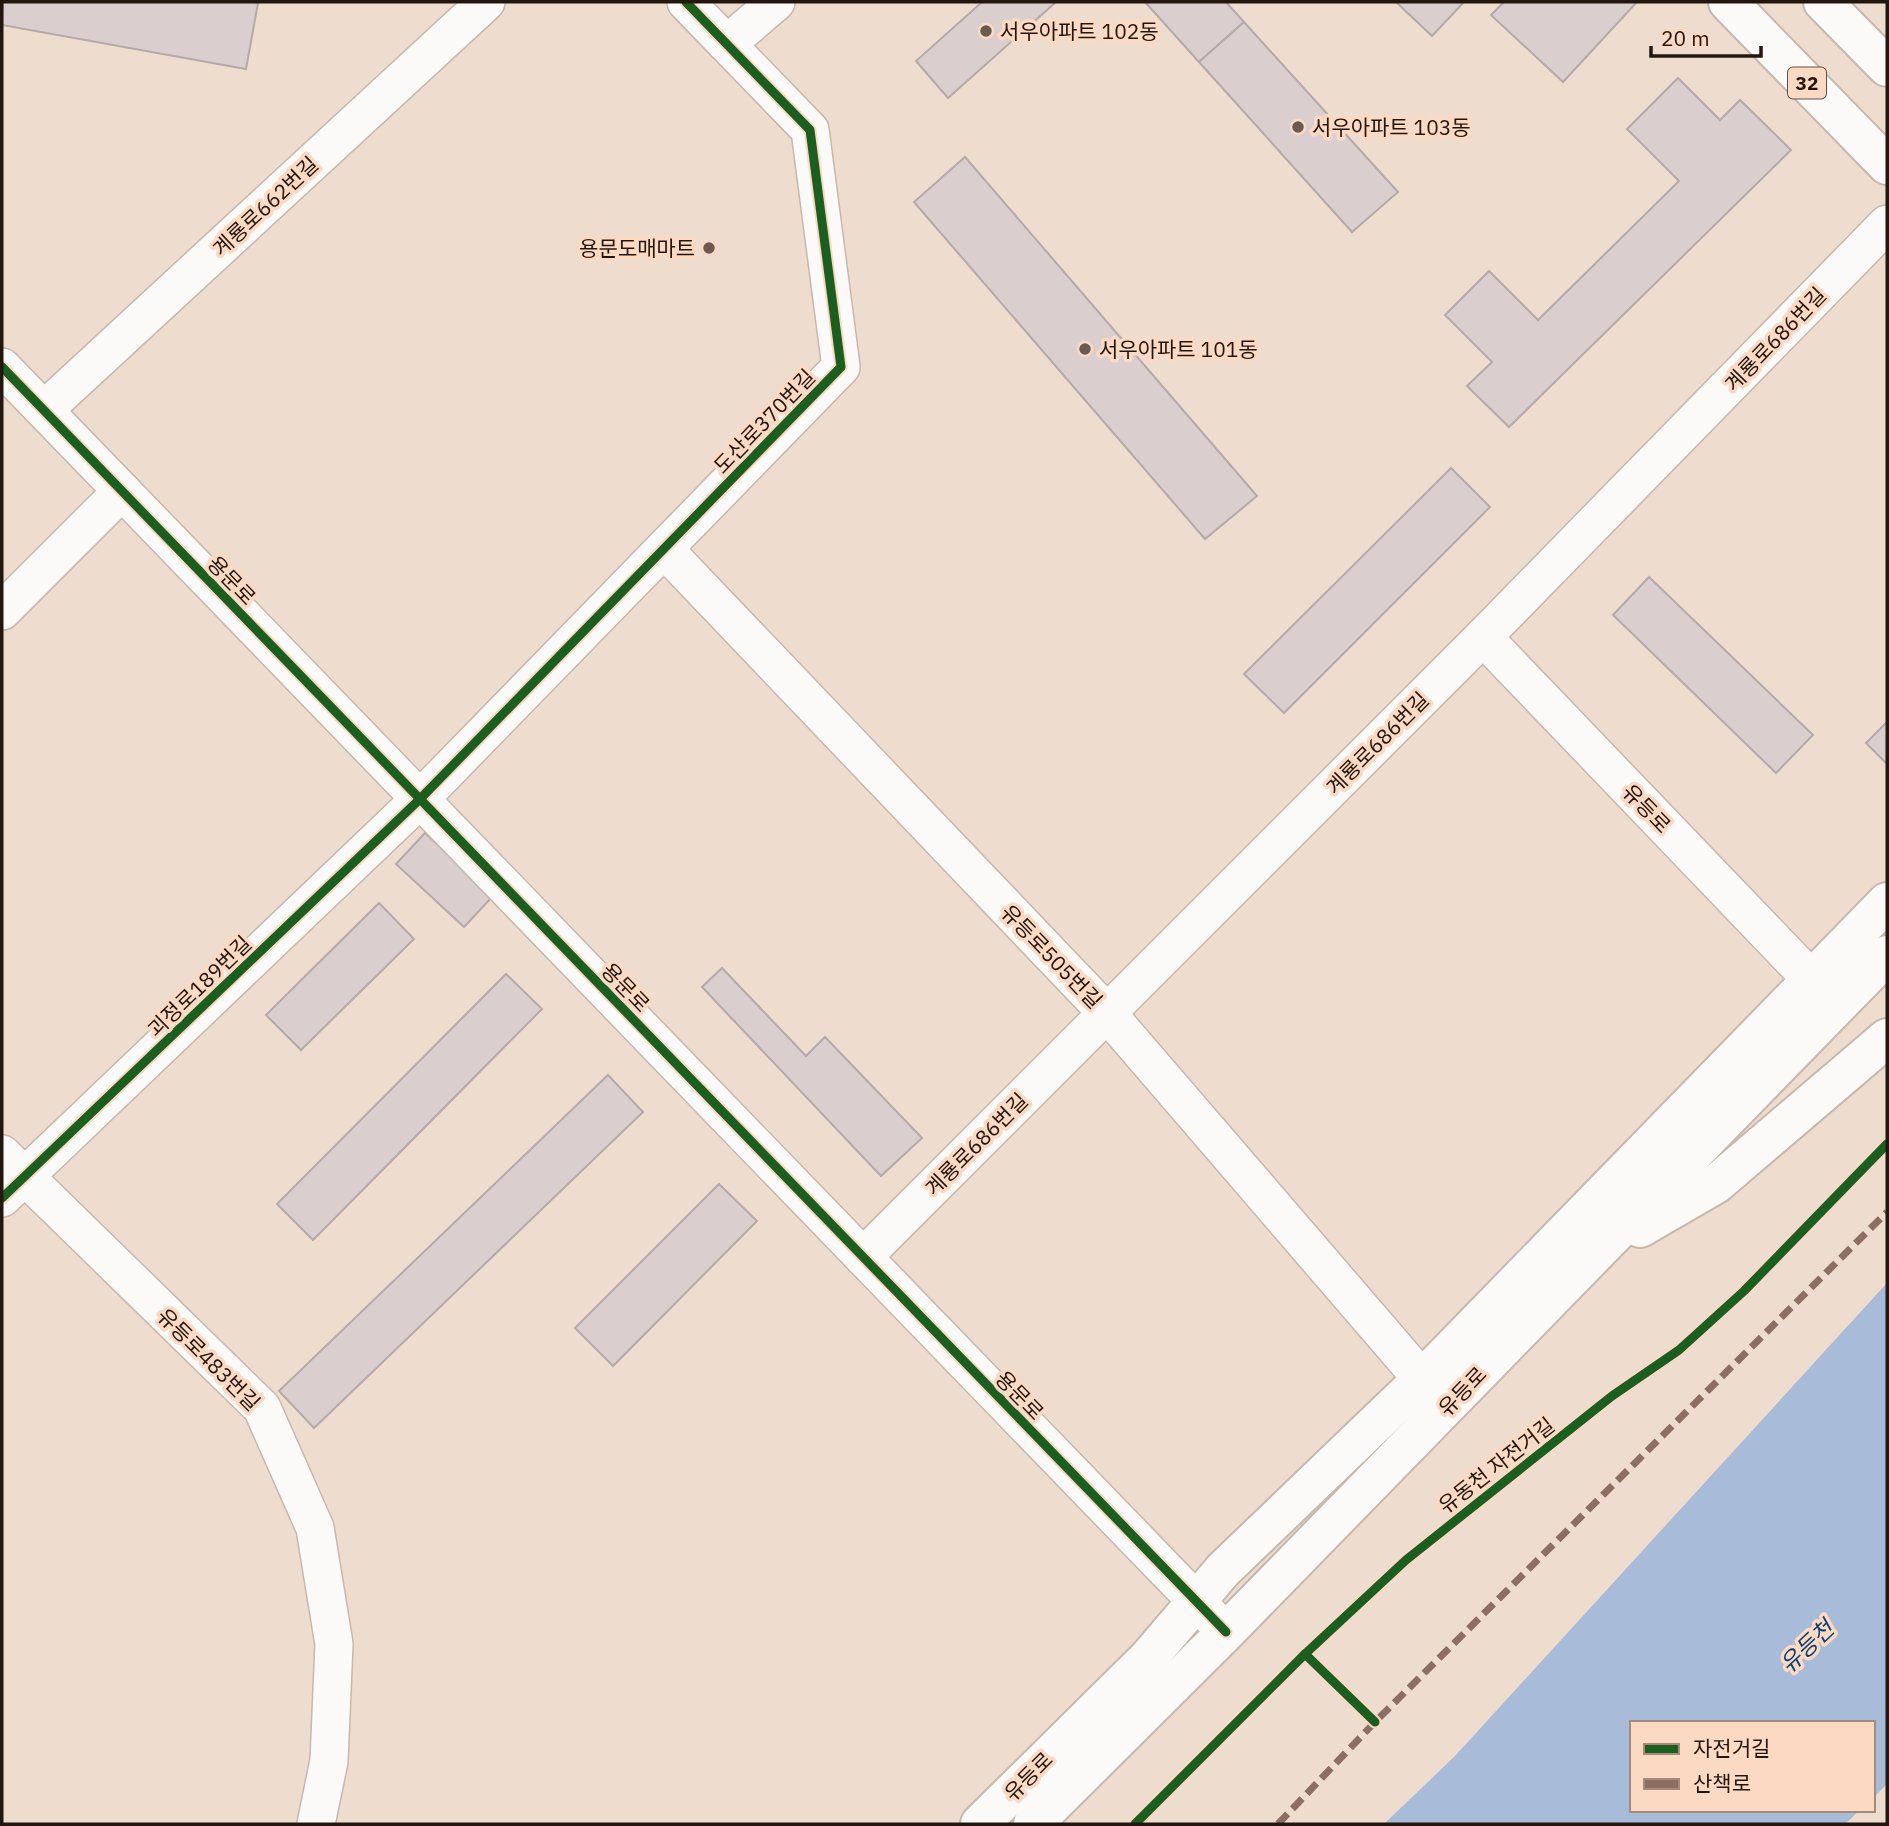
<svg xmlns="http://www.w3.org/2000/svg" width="1889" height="1826" font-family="'IBM Plex Sans','Noto Sans KR',sans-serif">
<rect width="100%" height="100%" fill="#eedccf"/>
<!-- water -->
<path fill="#a8bbd8" d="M1887,1283V1784L1873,1798V1723H1632V1810H1860L1845,1824H1384L1455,1756Z"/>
<!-- building -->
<g fill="#dacece" stroke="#b5a9aa" stroke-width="2">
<path d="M3,2H253L258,3L246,69L2,25Z"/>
<path d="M982,2H1056L948,98L916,61Z"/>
<path d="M1145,2H1226L1244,22L1199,62Z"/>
<path d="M1396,2H1464L1432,36Z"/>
<path d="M1504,2H1637L1563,82L1491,15Z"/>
<path d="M1244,22L1398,192L1352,232L1199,62Z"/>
<path d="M1678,78L1720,120L1740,100L1791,150L1509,427L1467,386L1492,362L1445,315L1489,271L1538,320L1679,181L1627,129Z"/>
<path d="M965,157L1257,496L1205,539L914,202Z"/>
<path d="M1451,468L1490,507L1284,713L1244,674Z"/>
<path d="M1649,577L1813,735L1776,773L1613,615Z"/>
<path d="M1887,722V764L1866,743Z"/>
<path d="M425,833L493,896L464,927L396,864Z"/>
<path d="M379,903L414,939L301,1050L266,1015Z"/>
<path d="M722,968L806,1056L825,1037L922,1138L881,1176L702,987Z"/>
<path d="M506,974L542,1009L313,1240L277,1204Z"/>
<path d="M608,1075L643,1112L314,1428L279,1391Z"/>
<path d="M719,1184L757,1221L613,1366L575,1328Z"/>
</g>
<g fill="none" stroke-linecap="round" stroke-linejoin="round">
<!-- minor casing -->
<g stroke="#c6b8ad" stroke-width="40">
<g id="minor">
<path d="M727,44L776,2"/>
<path d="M2,367L1226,1632"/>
<path d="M44,410L486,2"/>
<path d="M664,549L1107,1013L1422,1379"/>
<path d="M2,611L122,491"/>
<path d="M1483,637L1811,979"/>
<path d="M2,1154L262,1408L315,1528L334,1644L329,1761L316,1824"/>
<path d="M2,1198L420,799L841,367L810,130L686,2"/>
<path d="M863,1257L1483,637L1887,224"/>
</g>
</g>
<!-- major casing -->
<g stroke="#c6b8ad" stroke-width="42">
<g id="major">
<path d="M1728,2L1887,165"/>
<path d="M1823,2L1887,67"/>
<path d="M1640,1228L1716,1184L1887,1038"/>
<path d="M980,1824L1148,1658L1223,1570L1422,1379L1887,902"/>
<path d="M1033,1824L1226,1632L1887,955"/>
</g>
</g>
<!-- minor -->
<use href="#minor" stroke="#fcfaf8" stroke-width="37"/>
<!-- major -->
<use href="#major" stroke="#fcfaf8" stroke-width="38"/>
<!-- quiet -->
<path stroke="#8d6e63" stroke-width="7" stroke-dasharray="14 7" stroke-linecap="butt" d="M1278,1824L1375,1722L1887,1212"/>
<!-- cycleway casing -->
<g stroke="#fbd9c2" stroke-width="13">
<g id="cycleway">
<path d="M2,367L1226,1632"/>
<path d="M2,1198L420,799L841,367L810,130L686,2"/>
<path d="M1305,1654L1375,1722"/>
<path d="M1135,1824L1305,1654L1406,1560L1612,1396L1679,1350L1744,1291L1887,1144"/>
</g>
</g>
<!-- cycleway -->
<use href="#cycleway" stroke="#1b5e20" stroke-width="9"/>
</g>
<!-- markers -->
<g fill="#695b52" stroke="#fbd9c2" stroke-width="2.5">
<circle cx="986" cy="31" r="7"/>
<circle cx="1298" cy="127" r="7"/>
<circle cx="709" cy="248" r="7"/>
<circle cx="1085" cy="349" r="7"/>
</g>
<g text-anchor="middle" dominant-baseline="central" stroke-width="7" stroke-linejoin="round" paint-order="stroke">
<!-- shield labels -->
<rect fill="#fbd9c2" stroke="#635044" stroke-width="2" x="1788" y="67.5" width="38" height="31" rx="5"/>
<g font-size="19" font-weight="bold" fill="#22160e">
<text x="1807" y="83">32</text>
</g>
<!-- poi labels -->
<g font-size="21" fill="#22160e" stroke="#fbd9c2" text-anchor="start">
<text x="1000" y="31">서우아파트 102동</text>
<text x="1312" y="127">서우아파트 103동</text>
<text x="695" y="248" text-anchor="end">용문도매마트</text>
<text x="1099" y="349">서우아파트 101동</text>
</g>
<!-- street labels -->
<g font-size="21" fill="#22160e" stroke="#fbd9c2">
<text transform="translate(265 206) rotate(-43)">계룡로662번길</text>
<text transform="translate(1775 339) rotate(-46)">계룡로686번길</text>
<text transform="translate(764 421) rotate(-46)">도산로370번길</text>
<text transform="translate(232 580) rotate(46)">용문로</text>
<text transform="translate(1377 743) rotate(-45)">계룡로686번길</text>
<text transform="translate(1647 808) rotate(46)">유등로</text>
<text transform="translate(1052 956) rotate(46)">유등로505번길</text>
<text transform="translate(199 986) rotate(-44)">괴정로189번길</text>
<text transform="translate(626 987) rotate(46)">용문로</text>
<text transform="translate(976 1144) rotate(-45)">계룡로686번길</text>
<text transform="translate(209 1359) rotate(45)">유등로483번길</text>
<text transform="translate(1462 1391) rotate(-46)">유등로</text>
<text transform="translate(1020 1395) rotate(46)">용문로</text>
<text transform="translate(1496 1465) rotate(-38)">유동천 자전거길</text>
<text transform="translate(1028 1776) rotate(-45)">유등로</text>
</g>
<!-- water labels -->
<g font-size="23" font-style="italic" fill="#0d3d75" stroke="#fbd9c2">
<text transform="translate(1806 1646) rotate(-43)">유등천</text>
</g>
</g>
<!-- border -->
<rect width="1889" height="1826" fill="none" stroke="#22160e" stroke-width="7"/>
<!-- legend -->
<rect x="1630" y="1721" width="245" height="91" fill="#fbd9c2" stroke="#a48b7a" stroke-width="2"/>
<rect x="1644" y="1744" width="35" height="10" fill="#1b5e20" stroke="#a48b7a" stroke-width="2"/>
<text x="1693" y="1756" font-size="21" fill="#22160e">자전거길</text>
<rect x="1644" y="1779" width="35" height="10" fill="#8d6e63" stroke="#a48b7a" stroke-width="2"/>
<text x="1693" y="1791" font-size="21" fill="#22160e">산책로</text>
<!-- scale -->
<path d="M1651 46v10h110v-10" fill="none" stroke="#22160e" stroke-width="3.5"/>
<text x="1661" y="46" font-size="21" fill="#22160e" stroke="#fbd9c2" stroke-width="5" paint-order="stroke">20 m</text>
</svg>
